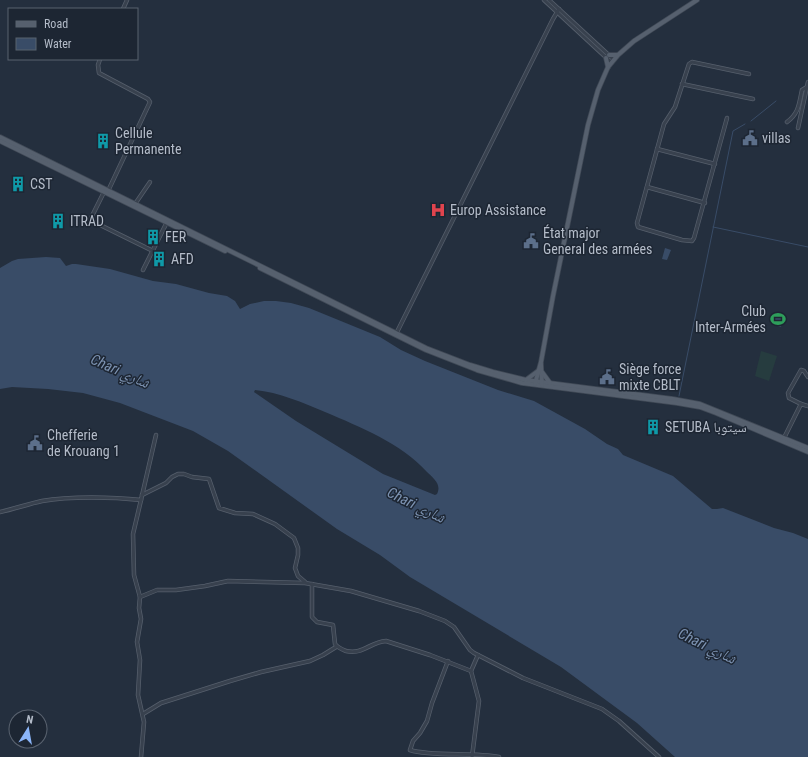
<svg xmlns="http://www.w3.org/2000/svg" width="808" height="757" font-family="'Roboto Condensed','Noto Naskh Arabic',sans-serif">
<rect width="100%" height="100%" fill="#242f3e"/>
<!-- green -->
<path fill="#263c3f" d="M761,351L777,356L769,381L755,376Z"/>
<!-- water -->
<g fill="#394c67" fill-rule="evenodd">
<path d="M665,248L671,250L667,260L662,259Z"/>
<path d="M46,257L60,258L66,266L72,264H76L110,269L153,281L176,284L209,293L227,296L235,301L240,309L250,304L264,301H276L291,303L309,308L380,337L401,350L425,361L498,390L534,401L585,429L607,444L618,449L623,455L673,476L712,509H717L723,508L774,528L793,533L808,539V757H675L637,723L561,667L410,577L380,555L337,529L228,451L193,431L120,403L83,393L48,389L12,387L0,389V268L12,261L18,259ZM255,390C279,392 303,403 325,412C360,427 401,443 427,472C433,478 442,484 437,494L435,495L383,474L296,421L254,392Z"/>
<path d="M776,312L784,314L781,327L773,325Z"/>
</g>
<g fill="none" stroke-linecap="round" stroke-linejoin="round">
<!-- stream -->
<g stroke="#394c67" stroke-width="1">
<path d="M751,121L776,101"/>
<path d="M713,227L808,247"/>
<path d="M679,396L733,131L745,124"/>
</g>
<!-- minor casing -->
<g stroke="#565f6c" stroke-width="4.5">
<g id="minor">
<path d="M544,0L611,62"/>
<path d="M549,0L613,59"/>
<path d="M123,9L127,0"/>
<path d="M100,59L98,65L99,73L148,99L150,102L108,191"/>
<path d="M682,84L753,99"/>
<path d="M727,118L694,238L692,241L682,240L638,227L637,223L664,124L675,107L689,64L692,62L749,74"/>
<path d="M787,122C799,113 799,104 802,90L807,87"/>
<path d="M798,128L808,82"/>
<path d="M657,149L715,164"/>
<path d="M647,187L705,203"/>
<path d="M104,192L90,220L153,251"/>
<path d="M135,204L150,182"/>
<path d="M143,270L167,222"/>
<path d="M396,334L553,19L559,9"/>
<path d="M801,404L789,398L788,393L801,370L804,371L808,377"/>
<path d="M784,438L801,404L808,406"/>
<path d="M142,495L166,483L172,477L178,474H184L192,477L209,479L219,508L235,513L253,514L275,524L294,538L298,548V555L295,568L298,576L305,582"/>
<path d="M141,500L133,534L134,575L140,597L139,608L141,619L137,642L140,660L138,695L144,722L141,757"/>
<path d="M0,512C14,509 28,504 42,501C70,496 113,497 141,500L156,435"/>
<path d="M312,584V617L317,622L333,625L335,644C338,648 341,649 346,651C363,655 370,642 386,641L430,655L471,671"/>
<path d="M140,597L157,590H176L205,586L228,581L305,583L351,591L419,611L445,621L454,627L470,650L474,653L523,678L602,709L619,721L659,757"/>
<path d="M448,661L432,703L427,721L420,733L413,741L410,750C432,757 473,752 499,757"/>
<path d="M143,714L161,703L230,681L261,672L310,661L323,655L336,647"/>
<path d="M472,757L479,701L471,671L478,655"/>
</g>
</g>
<!-- major casing -->
<g stroke="#414a57" stroke-width="5.5">
<g id="major">
<path d="M609,55H617"/>
<path d="M606,58L608,67"/>
<path d="M0,137L426,348L470,365L493,372L526,380L673,399L700,404L808,448"/>
<path d="M0,141L225,251"/>
<path d="M260,268L426,350L477,370L522,383L677,403L700,407L716,413L808,452"/>
<path d="M541,364L542,385"/>
<path d="M542,372L550,383"/>
<path d="M526,380L538,371"/>
<path d="M535,384L541,362L553,296L588,125L598,90L608,67L618,55L634,41L697,0"/>
</g>
</g>
<!-- minor -->
<use href="#minor" stroke="#38414e" stroke-width="3"/>
<!-- major -->
<use href="#major" stroke="#56606e" stroke-width="4"/>
</g>
<!-- icons -->
<defs>
<g id="civic-bare" transform="scale(1.2)"><path d="M-.6-6.5H3V-4.5H.6V-3L4-1V1h2V6H-6V1h2V-1L-.6-3ZM-1.2 2.5V6h2.4V2.5Z" fill="#5c6f8a" stroke="#1d2633" stroke-width="2.5" paint-order="stroke"/></g>
<g id="building-bare" transform="scale(1.2)"><path d="M-4-6H4V6H1V3H-1V6H-4ZM-2.5-4.3h1.7v1.8h-1.7ZM.8-4.3h1.7v1.8H.8ZM-2.5-1h1.7V.8h-1.7ZM.8-1h1.7V.8H.8Z" fill="#0f9aa8" stroke="#1d2633" stroke-width="2.5" paint-order="stroke"/></g>
<g id="hospital-bare" transform="scale(1.2)"><path d="M-5-5h3v3.5h4V-5h3V5h-3V1.5h-4V5h-3Z" fill="#e0444e" stroke="#1d2633" stroke-width="2.5" paint-order="stroke"/></g>
<g id="stadium-bare" transform="scale(1.2)"><path d="M0-5a6.5 5 0 1 0 0 10a6.5 5 0 1 0 0-10ZM-3.5-1.8h7v3.6h-7Z" fill="#2e9e5b" stroke="#1d2633" stroke-width="2.5" paint-order="stroke"/></g>
</defs>
<g fill-rule="evenodd">
<use href="#civic-bare" x="750" y="138"/>
<use href="#building-bare" x="103" y="141"/>
<use href="#building-bare" x="18" y="184"/>
<use href="#hospital-bare" x="438" y="210"/>
<use href="#building-bare" x="58" y="221"/>
<use href="#building-bare" x="153" y="237"/>
<use href="#civic-bare" x="531" y="241"/>
<use href="#building-bare" x="159" y="259"/>
<use href="#stadium-bare" x="778" y="319"/>
<use href="#civic-bare" x="607" y="377"/>
<use href="#building-bare" x="653" y="427"/>
<use href="#civic-bare" x="35" y="443"/>
</g>
<g text-anchor="middle" dominant-baseline="central" stroke-width="3" stroke-linejoin="round" paint-order="stroke">
<!-- poi labels -->
<g font-size="14" fill="#b4bcc9" stroke="#1d2633" text-anchor="start">
<text x="115" y="133">Cellule<tspan x="115" dy="16">Permanente</tspan></text>
<text x="762" y="138">villas</text>
<text x="30" y="184">CST</text>
<text x="450" y="210">Europ Assistance</text>
<text x="70" y="221">ITRAD</text>
<text x="543" y="233">État major<tspan x="543" dy="16">General des armées</tspan></text>
<text x="165" y="237">FER</text>
<text x="171" y="259">AFD</text>
<text x="766" y="311" text-anchor="end">Club<tspan x="766" dy="16">Inter-Armées</tspan></text>
<text x="619" y="369">Siège force<tspan x="619" dy="16">mixte CBLT</tspan></text>
<text x="665" y="427">SETUBA سيتوبا</text>
<text x="47" y="435">Chefferie<tspan x="47" dy="16">de Krouang 1</tspan></text>
</g>
<!-- water labels -->
<g font-size="15" font-style="italic" fill="#7c92b1" stroke="#1d2633">
<text transform="translate(120 371) rotate(24)">Chari شاري</text>
<text transform="translate(416 505) rotate(26)">Chari شاري</text>
<text transform="translate(707 646) rotate(26)">Chari شاري</text>
</g>
</g>
<!-- legend -->
<rect x="8" y="8" width="130" height="52" fill="#1d2633" stroke="#59626f"/>
<rect x="16" y="21" width="20" height="6" fill="#56606e" stroke="#59626f"/>
<text x="44" y="28" font-size="12" fill="#b4bcc9">Road</text>
<rect x="16" y="38" width="20" height="12" fill="#394c67" stroke="#59626f"/>
<text x="44" y="48" font-size="12" fill="#b4bcc9">Water</text>
<!-- north arrow -->
<g transform="translate(28 729) rotate(11)"><circle r="19" fill="#1d2633" stroke="#59626f"/>
<path d="M0-3L7 15L0 10L-7 15Z" fill="#8ab4f8"/>
<text y="-6" font-size="11" font-weight="bold" text-anchor="middle" fill="#b4bcc9">N</text>
</g>
</svg>
